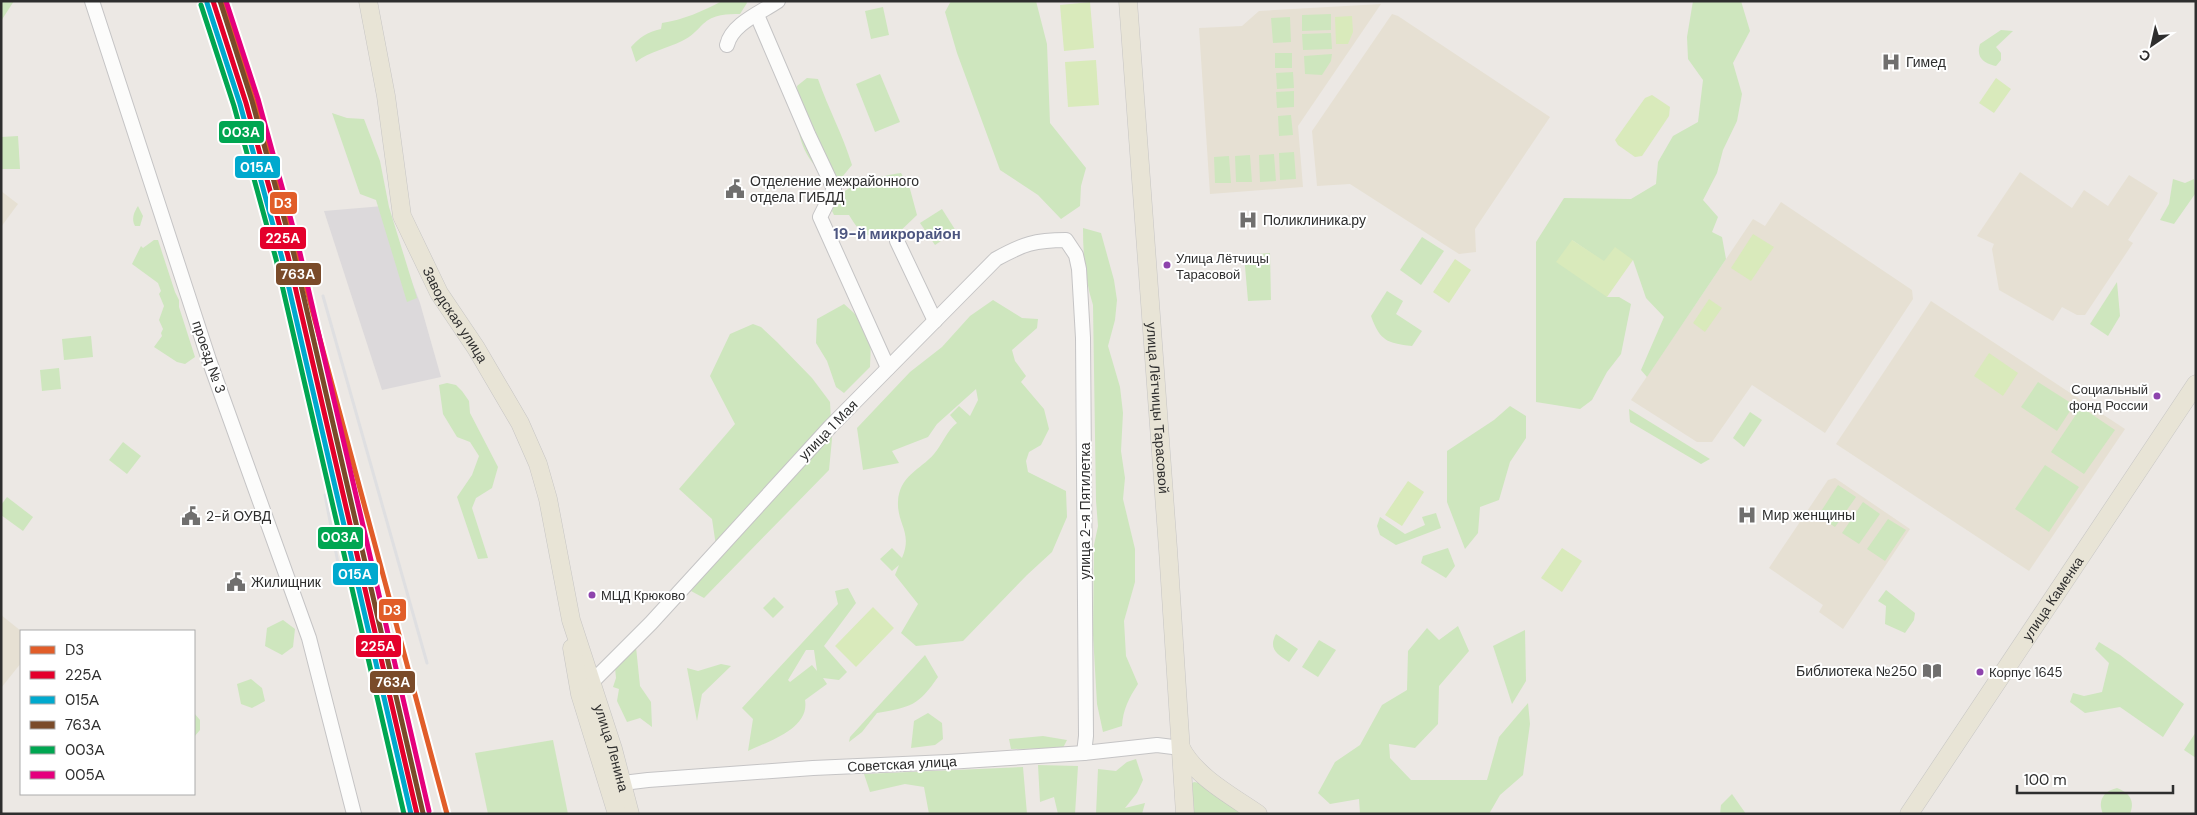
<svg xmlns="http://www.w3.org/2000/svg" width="2197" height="815" font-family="'DM Sans',sans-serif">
<rect width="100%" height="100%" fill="#ece8e4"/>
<!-- industrial -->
<path fill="#dcd9db" d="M383,206L420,303L441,377L382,390L324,211Z"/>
<!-- education -->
<g fill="#e6e0d3">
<path d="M1381,4L1298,126L1303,187L1210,194L1199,28L1242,26L1259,11Z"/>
<path d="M1392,14L1398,16L1550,117L1475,229L1476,252L1459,254L1350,184L1317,186L1312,131Z"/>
<path d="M2020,172L2072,208L2084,190L2108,206L2129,175L2158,193L2128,240L2133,243L2085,315H2077L2062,307L2053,321L1999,290L1992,249L1994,244L1977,236Z"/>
<path d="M1,191L18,204L1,227Z"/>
<path d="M1781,202L1912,290L1913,299L1825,433L1752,385L1712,442H1697L1631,400L1753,219L1765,226Z"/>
<path d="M1931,301L2125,429L2029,571L1836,444Z"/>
<path d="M1835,478L1910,529L1843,629L1819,612L1823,605L1769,568L1828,480Z"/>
<path d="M1,615L21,631V663L1,688Z"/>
</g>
<!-- green -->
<g fill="#cee6be" fill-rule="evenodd">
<path d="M1,1H14L1,21Z"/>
<path d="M722,1H746L747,3L740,14C728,14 713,14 703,24C697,30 691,37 682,41C666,49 650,51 636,62L631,47C640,37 647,32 661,29L662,23C683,20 703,11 722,1Z"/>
<path d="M951,1H1036L1047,44L1050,123L1086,168L1081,186L1080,206L1061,219L1038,195L1000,170L957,53L945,12Z"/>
<path d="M1693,1H1741L1750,31L1733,63L1742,94L1737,121L1723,150L1717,173L1703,200L1718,217L1712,232L1722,237L1726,259L1647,377L1641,370L1664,317L1646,298L1633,260L1604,262L1572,240L1607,297H1619L1631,304L1621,354L1607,372L1592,400L1580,409L1536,402V242L1564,198L1631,199L1656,184L1658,162L1673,136L1698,122L1703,80L1688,59L1687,37Z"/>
<path d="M883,7L889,35L871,39L865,11Z"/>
<path d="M1331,14V30L1302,31V15Z"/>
<path d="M1290,17L1291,42L1273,43L1271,18Z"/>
<path d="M2001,30L2013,31L1996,47L2001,53V60L1996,66C1983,63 1976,57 1980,44Z"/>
<path d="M1331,33L1332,49L1303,50L1302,34Z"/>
<rect x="1275" y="53" width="17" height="15"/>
<path d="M1332,54L1331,61L1322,75L1305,74L1304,56Z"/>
<path d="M1293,72L1294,88L1277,89L1276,73Z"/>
<path d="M880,74L900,122L875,132L856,84Z"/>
<path d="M807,78L818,79C828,108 843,135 852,165L842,177L834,181C813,170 800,148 798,125C796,112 799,99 797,86Z"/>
<path d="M1294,91V107L1277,108L1276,92Z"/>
<path d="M332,113L347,118L364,119L380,161L389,207L417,298L407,302L376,200L360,194Z"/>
<path d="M1291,115L1293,135L1279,136L1278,116Z"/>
<path d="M18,136L20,169H1V137Z"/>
<path d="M1294,152L1296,179L1280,180L1279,153Z"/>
<path d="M1274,154L1276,181L1260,182L1259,155Z"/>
<path d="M1250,155L1252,182H1236L1235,156Z"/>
<path d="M1229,156L1231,183H1215L1214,157Z"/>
<path d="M901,173L910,189L917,215L893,238C868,237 862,237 849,215H834L832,211C834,207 835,201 838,197C852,182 881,176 901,173Z"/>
<path d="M2173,179L2185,183L2194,179L2195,194L2174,224L2160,220L2169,204Z"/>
<path d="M138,206L143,216L140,226H135C131,219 134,212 138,206Z"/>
<path d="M942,209L956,231L935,245L920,223Z"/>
<path d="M1083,228L1101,233L1114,280L1117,300L1115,320L1108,346L1120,387L1123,413L1121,451L1125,478L1123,499L1135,549V582L1124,621L1126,656L1138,684C1129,698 1123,709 1122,726L1103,732L1097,704L1093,635L1094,545L1098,526L1096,501L1093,305C1085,280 1083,254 1083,228Z"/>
<path d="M1422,237L1444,251L1421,285L1400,270Z"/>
<path d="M154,240H158L175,292L179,300V307L195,357L185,364L177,362L154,347L162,336L161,333L163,329L159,320L164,306L159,294L161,291L158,283L132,264L141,246L143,248Z"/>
<path d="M1270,253L1271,300L1248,301L1244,255Z"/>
<path d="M2117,282L2120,316L2108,336L2090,324Z"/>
<path d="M1387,291L1403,301L1396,314L1422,331L1412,346C1387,343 1380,341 1371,316Z"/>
<path d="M993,300L1022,318L1038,319L1037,328L1012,350L1015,361L1026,376L1021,382L1044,409L1049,429L1041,445L1029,452L1026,461L1028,472L1066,491L1067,517L1052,552L1027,575L963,641L916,646L901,633L918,604L895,575L899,565L892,571L880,559L892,548L902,558C913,533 897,524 898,502C899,476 920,470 934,454C942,445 947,430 957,423L950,415L959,406L970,416L978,400L976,389L937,424L928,437L892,451L899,463L863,470L857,428L910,372L942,347L970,316Z"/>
<path d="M844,304C871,328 872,331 870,367L844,393L836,387L827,361L816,343L817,319Z"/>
<path d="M753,324L761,327L777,342L812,378L830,402L832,439L829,470L704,598L691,591L711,567L716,546L712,519L679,489L735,424L710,376L730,334Z"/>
<path d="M91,336L93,357L64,360L62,339Z"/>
<path d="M59,368L61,389L42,391L40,370Z"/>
<path d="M2038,382L2074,405L2057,431L2021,407Z"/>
<path d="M447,383L456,385L462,391L469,401L470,413L498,467L492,488L476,498L472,508L488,558L478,559L457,497L472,475L479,456L470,442L457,437L443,414L439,385Z"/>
<path d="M1510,406L1526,416V438L1510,462L1499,500L1480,507L1478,533L1465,549L1447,502V451L1494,420Z"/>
<path d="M2081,407L2115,430L2084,474L2051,452Z"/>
<path d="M1629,409L1710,459L1701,464L1630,422Z"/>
<path d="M1750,412L1762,420L1744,447L1733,438Z"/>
<path d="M123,442L141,456L127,474L109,460Z"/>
<path d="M2045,465L2079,487L2049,532L2015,509Z"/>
<path d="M1838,485L1856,497L1835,527L1818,516Z"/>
<path d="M7,497L33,517L23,531L1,515V505Z"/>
<path d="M1863,502L1880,514L1859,544L1842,533Z"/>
<path d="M1436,513L1441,528L1396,545L1380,535L1377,526L1380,517L1405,534L1425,525L1422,517Z"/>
<path d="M1888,519L1906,530L1885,561L1867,549Z"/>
<path d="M1448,548L1455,566L1446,578L1421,563L1423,556Z"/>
<path d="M848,588L856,603L824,646L847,672L839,680L823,678L827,684L805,700C810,729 768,741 748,751L753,719L742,708L838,604L835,591ZM806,650H814L817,671L812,665L790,682L788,680Z"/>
<path d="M1886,590L1915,613L1914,620L1905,633L1885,624L1886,606L1878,601Z"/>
<path d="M774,597L784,607L773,618L763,608Z"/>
<path d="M283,620L295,629L293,647L282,655L265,646L267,628Z"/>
<path d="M1458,626L1469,651L1439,686L1438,724L1415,748L1389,744L1390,758L1411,780H1487L1499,737L1528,703L1530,724L1523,775L1500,795L1489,814H1360L1359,799L1330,804L1318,793L1335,762L1360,745L1382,705L1407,690L1408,651L1427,628L1439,640Z"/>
<path d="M1525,630L1526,681L1512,704L1493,646Z"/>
<path d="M1276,634L1298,649L1289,662C1277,654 1268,649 1276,634Z"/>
<path d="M1319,640L1336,650L1318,677L1302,667Z"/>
<path d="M2099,642L2120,655L2184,704L2163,737L2120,707L2085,713L2070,702L2073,693L2084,696L2102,692L2109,663L2095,649Z"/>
<path d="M636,647L640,686L651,702L652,727L640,718L627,722L617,701L619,689L613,687L616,678L615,668Z"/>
<path d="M925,655L938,677C918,706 911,707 877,713L862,732L849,742L850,737Z"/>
<path d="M721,664L731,666L702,694L697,721L687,668L698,671Z"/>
<path d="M251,679L262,688L265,701L252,708L241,704L237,684Z"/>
<path d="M194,713L200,720V730L194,737Z"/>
<path d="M928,713L942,723L943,739L935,745L911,748L914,721Z"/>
<path d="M2196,732V758L2184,750Z"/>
<path d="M1043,736L1067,740L1063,748L1011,749L1009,739Z"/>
<path d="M553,740L568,814H488L475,753Z"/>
<path d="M1136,759L1143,780L1137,793L1125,808L1145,803L1142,814H1096L1098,769L1116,771L1127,762Z"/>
<path d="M1038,765L1078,766L1075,814H1058L1054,797L1040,802Z"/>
<path d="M1023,767L1027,814H929L924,787L905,784L870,792L864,774Z"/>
<path d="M1194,782L1199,783L1243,814H1193L1191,784Z"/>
<path d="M2117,788C2130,793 2135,801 2130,814H2103C2097,800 2104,791 2117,788Z"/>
<path d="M1732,794L1746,814H1720L1721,805Z"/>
</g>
<!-- pitch -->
<g fill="#d9eabb">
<path d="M1090,2L1094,48L1064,51L1060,5Z"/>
<path d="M1352,16L1353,32L1348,44H1336L1335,17Z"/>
<path d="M1096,60L1099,105L1068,107L1065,62Z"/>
<path d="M1996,78L2011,89L1994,113L1979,103Z"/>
<path d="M1652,95L1670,107L1669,116L1642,156L1635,157L1618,145L1615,140L1645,98Z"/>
<path d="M1753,234L1774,247L1751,281L1731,268Z"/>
<path d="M1572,240L1604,261L1615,247L1633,260L1607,297L1556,262Z"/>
<path d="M1455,259L1471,270L1449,303L1433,292Z"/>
<path d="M1709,299L1722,308L1705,332L1693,323Z"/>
<path d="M1989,353L2018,373L2003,396L1974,376Z"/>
<path d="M1408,481L1424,492L1402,526L1385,515Z"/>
<path d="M1562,548L1582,561L1562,592L1541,578Z"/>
<path d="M873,607L894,628L856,667L835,646Z"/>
</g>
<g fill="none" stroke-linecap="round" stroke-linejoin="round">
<!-- minor casing -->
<g stroke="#c5c4c5" stroke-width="16">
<g id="minor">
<path d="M92,1L209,360L309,638L354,814"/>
<path d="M757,15L808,134L834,189L820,217L888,368"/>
<path d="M727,45C732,24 760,13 778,1"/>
<path d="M897,241L935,321"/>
<path d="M586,688L651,623L830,427L996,259C1023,244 1035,240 1066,240L1076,255L1079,269L1083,338L1086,736L1084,753"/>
<path d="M616,790L623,783L648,780L813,768L948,762L1084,753L1157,745L1181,748"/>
</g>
</g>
<!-- major casing -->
<g stroke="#c6c5c4" stroke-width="19">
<g id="major">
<path id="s1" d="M368,1L386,96L402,216L439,293L476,348L520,423L538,464L548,499L571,620L613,749L630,814"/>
<path id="s2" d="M1128,1L1168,549L1185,814"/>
<path d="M572,648L580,694L617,814"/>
<path d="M1181,748C1196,777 1232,796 1258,814"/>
<path id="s3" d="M1909,814L2196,384"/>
</g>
</g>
<!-- minor -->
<use href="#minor" stroke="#fcfcfb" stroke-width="14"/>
<!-- major -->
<use href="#major" stroke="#e8e4d6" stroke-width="18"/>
<!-- rail -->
<g stroke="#dfdfe1" stroke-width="3">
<path d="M323,296L427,663"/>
<path d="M325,495L342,584"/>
</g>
<!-- rail-1 casing -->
<g stroke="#fff" stroke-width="9">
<path id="rail-1" d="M222,1L268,145L447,814"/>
</g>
<!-- rail-2 casing -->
<g stroke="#fff" stroke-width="9">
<path id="rail-2" d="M213,1L246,103L288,256L417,814"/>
</g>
<!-- rail-3 casing -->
<g stroke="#fff" stroke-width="9">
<path id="rail-3" d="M207,3L240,104L282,258L411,814"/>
</g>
<!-- rail-4 casing -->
<g stroke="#fff" stroke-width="9">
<path id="rail-4" d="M220,1L252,101L294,255L423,813"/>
</g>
<!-- rail-5 casing -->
<g stroke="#fff" stroke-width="9">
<path id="rail-5" d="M201,5L234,106L276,259L404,814"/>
</g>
<!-- rail-6 casing -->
<g stroke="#fff" stroke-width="9">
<path id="rail-6" d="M226,1L258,99L300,253L429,811"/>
</g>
<!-- rail-1 -->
<use href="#rail-1" stroke="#e15d29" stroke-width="5"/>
<!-- rail-2 -->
<use href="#rail-2" stroke="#e4002b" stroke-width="5"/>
<!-- rail-3 -->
<use href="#rail-3" stroke="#00a9ce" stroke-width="5"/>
<!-- rail-4 -->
<use href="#rail-4" stroke="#7a4b2a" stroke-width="5"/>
<!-- rail-5 -->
<use href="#rail-5" stroke="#00a651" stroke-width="5"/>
<!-- rail-6 -->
<use href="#rail-6" stroke="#e5007d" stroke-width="5"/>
</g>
<!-- icons -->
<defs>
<g id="hospital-bare" transform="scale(1.5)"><path d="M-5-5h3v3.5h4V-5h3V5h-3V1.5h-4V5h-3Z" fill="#706f6e" stroke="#fff" stroke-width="2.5" paint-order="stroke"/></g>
<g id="civic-bare" transform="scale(1.5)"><path d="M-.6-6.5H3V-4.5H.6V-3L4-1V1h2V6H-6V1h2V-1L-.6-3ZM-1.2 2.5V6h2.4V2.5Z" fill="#706f6e" stroke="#fff" stroke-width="2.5" paint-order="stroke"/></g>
<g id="library-bare" transform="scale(1.5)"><path d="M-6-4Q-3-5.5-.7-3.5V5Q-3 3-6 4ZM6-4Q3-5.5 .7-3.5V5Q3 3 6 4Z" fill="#706f6e" stroke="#fff" stroke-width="2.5" paint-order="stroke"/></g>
</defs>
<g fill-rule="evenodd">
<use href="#hospital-bare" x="1891" y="62"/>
<use href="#civic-bare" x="735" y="189"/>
<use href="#hospital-bare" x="1248" y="220"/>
<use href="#hospital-bare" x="1747" y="515"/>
<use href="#civic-bare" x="191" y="516"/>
<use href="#civic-bare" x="236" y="582"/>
<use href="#library-bare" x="1932" y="671"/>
</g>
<!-- markers -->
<g fill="#8e44ad" stroke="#fff" stroke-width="2">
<circle cx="1167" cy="265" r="4.5"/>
<circle cx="2157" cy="396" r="4.5"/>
<circle cx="592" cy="595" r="4.5"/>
<circle cx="1980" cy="672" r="4.5"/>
</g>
<g text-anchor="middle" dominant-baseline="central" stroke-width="4" stroke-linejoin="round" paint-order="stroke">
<!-- bus labels -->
<g font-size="13" fill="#2e2e2e" stroke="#fff" text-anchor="start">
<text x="1176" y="258">Улица Лётчицы<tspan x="1176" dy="16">Тарасовой</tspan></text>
<text x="2148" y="389" text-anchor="end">Социальный<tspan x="2148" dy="16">фонд России</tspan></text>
<text x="601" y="595">МЦД Крюково</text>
<text x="1989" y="672">Корпус 1645</text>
</g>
<!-- poi labels -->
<g font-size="14" fill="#2e2e2e" stroke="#fff" text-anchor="start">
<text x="1906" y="62">Гимед</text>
<text x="750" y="181">Отделение межрайонного<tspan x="750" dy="16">отдела ГИБДД</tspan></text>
<text x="1263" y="220">Поликлиника.ру</text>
<text x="1762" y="515">Мир женщины</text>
<text x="206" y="516">2-й ОУВД</text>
<text x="251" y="582">Жилищник</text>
<text x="1917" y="671" text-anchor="end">Библиотека №250</text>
</g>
<!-- street labels -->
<g font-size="14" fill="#2e2e2e" stroke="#fff">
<text stroke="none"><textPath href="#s1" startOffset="330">Заводская улица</textPath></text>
<text transform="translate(209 357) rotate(71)">проезд № 3</text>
<text stroke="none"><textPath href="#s2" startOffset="408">улица Лётчицы Тарасовой</textPath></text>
<text transform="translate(828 430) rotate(-46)">улица 1 Мая</text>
<text transform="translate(1085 511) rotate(-90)">улица 2-я Пятилетка</text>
<text stroke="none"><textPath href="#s3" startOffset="259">улица Каменка</textPath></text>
<text stroke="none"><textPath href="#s1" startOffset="795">улица Ленина</textPath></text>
<text transform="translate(902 764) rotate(-3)">Советская улица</text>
</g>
<!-- neighbourhood labels -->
<g font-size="15" font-weight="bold" fill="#4d5680" stroke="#fff">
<text x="897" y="234">19-й микрорайон</text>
</g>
</g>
<g stroke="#fff" stroke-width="2">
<rect x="218" y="120" width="47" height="24" rx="5" fill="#00a651"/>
<rect x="234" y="155" width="47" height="24" rx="5" fill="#00a9ce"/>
<rect x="269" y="191" width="29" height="24" rx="5" fill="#e15d29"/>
<rect x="259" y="226" width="48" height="24" rx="5" fill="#e4002b"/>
<rect x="275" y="262" width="47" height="24" rx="5" fill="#7a4b2a"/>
<rect x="317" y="526" width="47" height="24" rx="5" fill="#00a651"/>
<rect x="332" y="562" width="47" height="24" rx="5" fill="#00a9ce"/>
<rect x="378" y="598" width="29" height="24" rx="5" fill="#e15d29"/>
<rect x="355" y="634" width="47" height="24" rx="5" fill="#e4002b"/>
<rect x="369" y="670" width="47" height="24" rx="5" fill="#7a4b2a"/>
</g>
<g font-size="14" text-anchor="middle" font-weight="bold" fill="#fff">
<text x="241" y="137">003А</text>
<text x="257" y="172">015А</text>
<text x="283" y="208">D3</text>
<text x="283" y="243">225А</text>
<text x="298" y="279">763А</text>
<text x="340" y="542">003А</text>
<text x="355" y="579">015А</text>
<text x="392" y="615">D3</text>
<text x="378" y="651">225А</text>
<text x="393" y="687">763А</text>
</g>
<!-- border -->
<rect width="2197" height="815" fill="none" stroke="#2e2e2e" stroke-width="5"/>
<!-- legend -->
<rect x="20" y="630" width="175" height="165" fill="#ffffff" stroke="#ababab"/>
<rect x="30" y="646" width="25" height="8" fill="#e15d29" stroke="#ababab"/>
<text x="65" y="655" font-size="15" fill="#2e2e2e">D3</text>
<rect x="30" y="671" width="25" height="8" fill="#e4002b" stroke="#ababab"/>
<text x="65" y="680" font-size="15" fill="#2e2e2e">225А</text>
<rect x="30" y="696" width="25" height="8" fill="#00a9ce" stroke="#ababab"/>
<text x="65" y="705" font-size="15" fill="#2e2e2e">015А</text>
<rect x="30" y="721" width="25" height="8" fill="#7a4b2a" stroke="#ababab"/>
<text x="65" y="730" font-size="15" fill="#2e2e2e">763А</text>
<rect x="30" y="746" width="25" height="8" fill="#00a651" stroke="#ababab"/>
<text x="65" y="755" font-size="15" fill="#2e2e2e">003А</text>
<rect x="30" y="771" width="25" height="8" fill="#e5007d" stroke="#ababab"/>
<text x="65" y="780" font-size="15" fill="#2e2e2e">005А</text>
<!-- north arrow -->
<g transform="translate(2152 45) rotate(214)" stroke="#ffffff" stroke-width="4" paint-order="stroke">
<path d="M0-4L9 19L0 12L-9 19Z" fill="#2e2e2e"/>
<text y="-8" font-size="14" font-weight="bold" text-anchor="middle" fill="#2e2e2e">С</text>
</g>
<!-- scale -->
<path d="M2017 785v8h156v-8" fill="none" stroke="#2e2e2e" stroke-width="2.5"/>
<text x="2024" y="785" font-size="15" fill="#2e2e2e" stroke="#ffffff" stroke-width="4" paint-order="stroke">100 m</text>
</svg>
